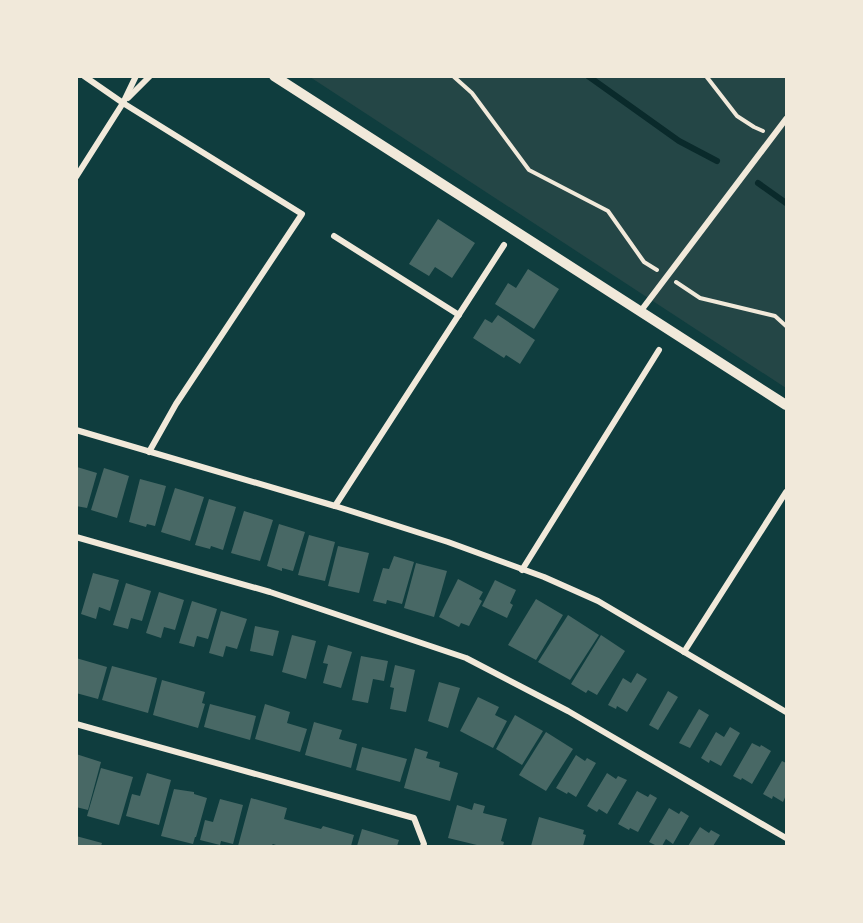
<svg xmlns="http://www.w3.org/2000/svg" width="863" height="923" font-family="Quicksand,sans-serif">
<rect width="100%" height="100%" fill="#0f3d3e"/>
<!-- green -->
<path fill="#244646" d="M310,77H786V388Z"/>
<g fill="none" stroke-linecap="round" stroke-linejoin="round">
<!-- stream -->
<g stroke="#0a2a2b" stroke-width="6">
<path d="M588,76L679,141L717,161"/>
<path d="M758,183L786,203"/>
</g>
</g>
<!-- building -->
<g fill="#486865">
<path d="M438,219L475,243L452,278L435,267L429,276L409,264Z"/>
<path d="M528,269L559,289L534,329L495,304L508,283L516,288Z"/>
<path d="M498,315L535,340L520,364L506,355L504,358L473,338L485,319L492,323Z"/>
<path d="M77,467L97,473L87,508L76,506Z"/>
<path d="M104,468L129,476L117,518L91,510Z"/>
<path d="M140,479L166,486L155,526L147,524L146,527L129,522Z"/>
<path d="M175,488L204,497L190,541L161,532Z"/>
<path d="M209,499L236,507L223,550L211,546L210,549L195,545Z"/>
<path d="M244,511L273,520L260,561L231,553Z"/>
<path d="M279,524L305,532L293,571L282,568V571L267,566Z"/>
<path d="M309,535L335,542L325,581L298,575Z"/>
<path d="M338,546L369,553L359,593L328,586Z"/>
<path d="M394,556L414,562L402,604L387,600L386,604L373,601L383,568L389,569Z"/>
<path d="M416,563L447,571L434,617L404,608Z"/>
<path d="M93,573L119,580L110,611L99,607L96,619L81,614Z"/>
<path d="M458,579L483,592L479,599L482,601L469,626L461,623L459,627L439,617Z"/>
<path d="M495,580L516,590L510,603L513,605L507,618L482,606Z"/>
<path d="M126,583L151,591L142,621L131,618L128,629L113,625Z"/>
<path d="M159,592L184,600L175,630L164,627L161,638L146,633Z"/>
<path d="M536,599L563,615L536,660L508,645Z"/>
<path d="M192,601L217,609L208,639L197,636L194,647L179,643Z"/>
<path d="M221,611L247,619L237,649L226,646L223,657L209,653Z"/>
<path d="M568,615L599,635L570,680L538,662Z"/>
<path d="M255,626L279,631L273,656L250,651Z"/>
<path d="M292,635L316,641L306,679L282,672Z"/>
<path d="M601,635L625,651L597,695L588,690L586,693L571,684Z"/>
<path d="M328,645L352,652L341,688L323,683L328,664L323,663Z"/>
<path d="M361,656L388,661L384,681L373,679L368,703L352,700Z"/>
<path d="M76,658L107,667L98,699L76,693Z"/>
<path d="M395,665L415,670L406,712L390,709L394,688L390,687Z"/>
<path d="M112,666L157,678L148,713L102,700Z"/>
<path d="M637,673L647,679L627,712L617,706L616,709L608,705L623,678L631,683Z"/>
<path d="M162,680L205,692L202,703L205,704L198,728L153,715Z"/>
<path d="M439,682L460,688L448,728L428,721Z"/>
<path d="M668,691L678,697L658,730L649,725Z"/>
<path d="M478,697L499,707L495,715L507,721L493,748L460,731Z"/>
<path d="M210,704L256,716L250,740L204,727Z"/>
<path d="M265,704L290,712L287,723L307,729L300,752L255,739Z"/>
<path d="M699,709L709,715L690,748L679,743Z"/>
<path d="M515,715L543,731L522,765L496,749Z"/>
<path d="M314,722L342,730L339,739L357,744L351,768L305,755Z"/>
<path d="M730,727L740,733L721,766L710,760L709,763L701,758L716,732L724,737Z"/>
<path d="M546,732L573,749L546,791L519,775Z"/>
<path d="M752,743L760,747L761,745L771,751L752,784L742,778L741,780L733,776Z"/>
<path d="M362,747L407,759L400,782L356,770Z"/>
<path d="M415,748L428,752L426,758L440,762L439,767L458,773L450,801L404,788Z"/>
<path d="M76,754L101,762L88,810L76,807Z"/>
<path d="M576,755L585,761L587,758L596,763L576,797L568,792L567,794L556,788Z"/>
<path d="M782,761L786,763V795L783,802L773,796L772,799L763,794Z"/>
<path d="M101,768L133,777L119,825L87,816Z"/>
<path d="M147,773L171,780L159,825L126,816L132,794L140,796Z"/>
<path d="M607,773L616,779L618,776L627,780L607,814L599,809L597,812L587,806Z"/>
<path d="M174,789L194,792V794L207,798L196,837H195L193,844L161,836Z"/>
<path d="M637,791L648,797L650,794L657,798L638,832L630,828L629,830L618,824Z"/>
<path d="M251,798L287,808L284,819L321,829L323,826L354,835L351,846H279L273,844L271,846H238Z"/>
<path d="M220,799L243,805L233,844L221,841L220,845L200,840L205,820L213,822Z"/>
<path d="M474,803L485,806L483,813L507,819L501,841L504,842L503,846H481L448,838L457,805L472,810Z"/>
<path d="M669,808L679,814L681,811L689,816L673,844L666,839L662,846H657L649,842Z"/>
<path d="M539,817L584,830L583,834L586,835L583,846H531Z"/>
<path d="M700,827L709,833L711,830L720,835L713,846H688Z"/>
<path d="M362,829L399,840L397,846H357Z"/>
<path d="M76,836L102,843L101,846H76Z"/>
</g>
<g fill="none" stroke-linecap="round" stroke-linejoin="round">
<!-- path -->
<g stroke="#f1e9da" stroke-width="4">
<path d="M453,76L472,93L529,170L608,211L644,262L657,270"/>
<path d="M706,76L737,116L754,127L763,131"/>
<path d="M676,282L700,298L775,316L786,326"/>
</g>
<!-- minor -->
<g stroke="#f1e9da" stroke-width="6">
<path d="M84,76L123,103L302,214L176,404L149,452"/>
<path d="M128,98L150,76"/>
<path d="M76,177L123,103L136,76"/>
<path d="M334,236L459,315"/>
<path d="M640,312L786,119"/>
<path d="M76,430L335,506L448,542L544,577L598,601L786,712"/>
<path d="M335,506L504,245"/>
<path d="M76,537L270,592L466,658L568,711L786,838"/>
<path d="M522,570L659,350"/>
<path d="M684,652L786,492"/>
<path d="M76,724L414,818L424,844L423,846"/>
</g>
<!-- tertiary -->
<path stroke="#f1e9da" stroke-width="10" d="M274,76L786,405"/>
</g>
<!-- border -->
<rect width="863" height="923" fill="none" stroke="#f1e9da" stroke-width="156"/>
</svg>
